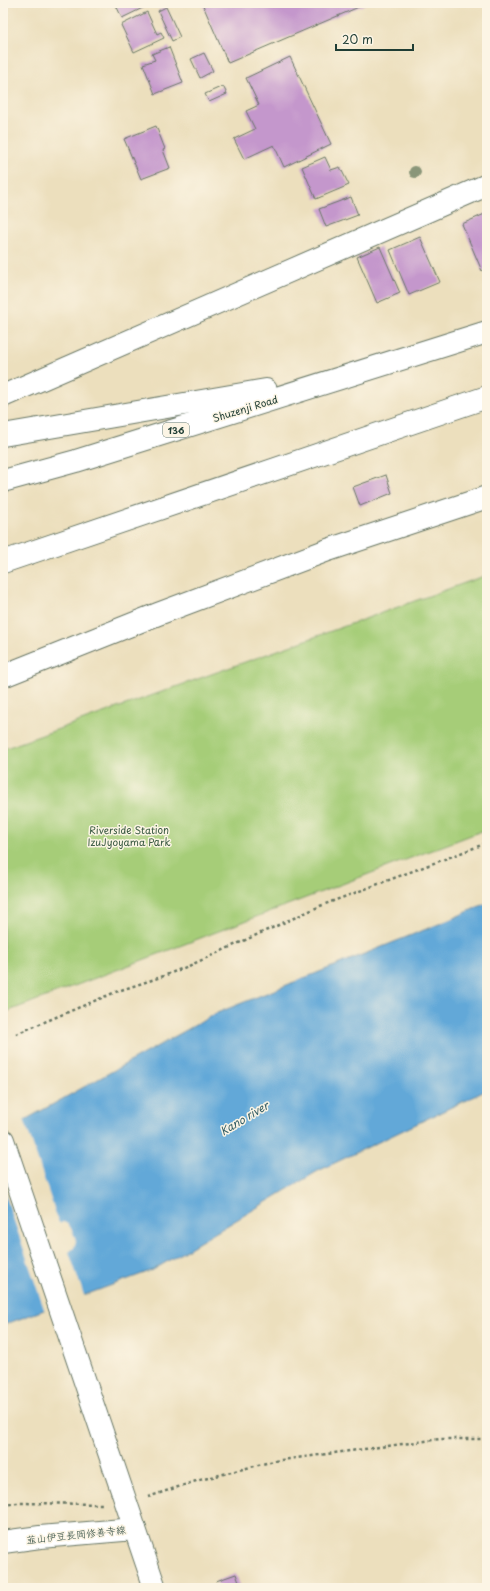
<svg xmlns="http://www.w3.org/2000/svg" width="490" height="1591" font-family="'Playpen Sans','Klee One',sans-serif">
<rect width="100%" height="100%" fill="#fcf5e5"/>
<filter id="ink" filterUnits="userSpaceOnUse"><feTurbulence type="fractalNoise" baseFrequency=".025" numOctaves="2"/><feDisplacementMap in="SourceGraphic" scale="8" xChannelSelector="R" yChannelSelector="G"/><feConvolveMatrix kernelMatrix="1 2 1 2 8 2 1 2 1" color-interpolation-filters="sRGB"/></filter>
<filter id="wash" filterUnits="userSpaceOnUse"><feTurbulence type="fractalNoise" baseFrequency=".012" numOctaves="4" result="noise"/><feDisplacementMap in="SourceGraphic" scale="16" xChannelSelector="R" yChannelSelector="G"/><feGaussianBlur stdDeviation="0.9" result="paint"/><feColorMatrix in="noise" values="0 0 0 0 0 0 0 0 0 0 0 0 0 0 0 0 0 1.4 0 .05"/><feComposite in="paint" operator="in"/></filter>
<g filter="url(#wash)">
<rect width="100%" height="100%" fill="#ecdfbd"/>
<!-- green -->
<path fill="#a6cd78" stroke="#628556" d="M487,575V829L6,1012L3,1001V749Z"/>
<!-- water -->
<path fill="#62a8d8" stroke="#407286" d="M487,903V1090L318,1171L153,1270L3,1325V1132L217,1013L449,920Z"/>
<!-- pier -->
<path fill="#ecdfbd" d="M24,1119L59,1223L64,1222L69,1225L73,1232L76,1241L74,1248L69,1252L85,1298L45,1312L3,1188V1130Z"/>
<g id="blocks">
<!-- building -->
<g fill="#c497cc">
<path d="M115,3H153L122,18Z"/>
<path d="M202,3H368L228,63Z"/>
<path d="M166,7L180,37L172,41L158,11Z"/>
<path d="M147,12L157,34L161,32L164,38L134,52L121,25Z"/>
<path d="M169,47L183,83L155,94L143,64L155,60L152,54Z"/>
<path d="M204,53L213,71L200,78L191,59Z"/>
<path d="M290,57L331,144L284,167L274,145L244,159L234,139L255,129L246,111L259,105L246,78Z"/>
<path d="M223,86L227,94L209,102L205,94Z"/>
<path d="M156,126L165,149L163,150L170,168L141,179L124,139Z"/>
<path d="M325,157L331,170L340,167L349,185L316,199L302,167Z"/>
<path d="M351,197L358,215L326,227L319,209Z"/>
<path d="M487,213V269L482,271L462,224Z"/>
<path d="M420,237L440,282L409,295L390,250Z"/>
<path d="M380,247L400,293L377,303L357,257Z"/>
<path d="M386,475L392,493L360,506L353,487Z"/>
<path d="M236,1574L241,1588H219L216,1581Z"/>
</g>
</g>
</g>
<g filter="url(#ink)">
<use href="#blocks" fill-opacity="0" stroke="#677664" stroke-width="1"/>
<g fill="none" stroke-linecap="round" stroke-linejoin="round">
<!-- minor casing -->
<g stroke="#677664" stroke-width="24">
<g id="minor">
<path d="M3,396L487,185"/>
<path d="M3,676L158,614L328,550L487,497"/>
<path d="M3,1140L135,1529"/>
</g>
</g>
<!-- major casing -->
<g stroke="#677664" stroke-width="24">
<path id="major" d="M3,1542L40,1537L135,1529L155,1588"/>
</g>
<!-- highway casing -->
<g stroke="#677664" stroke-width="24">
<g id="highway">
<path d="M3,435L266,390"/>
<path d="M3,481L76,461L487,332"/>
<path d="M3,562L487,397"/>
</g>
</g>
<!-- path -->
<g stroke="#677664" stroke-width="2.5" stroke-dasharray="3 3" stroke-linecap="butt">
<path d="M16,1034L118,991L161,977L191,965L320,906L487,843"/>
<path d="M148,1497L196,1481L274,1461L440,1439H487"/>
<path d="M3,1505L17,1503L102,1504"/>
</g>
<!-- minor -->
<use href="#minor" stroke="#fff" stroke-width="22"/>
<!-- major -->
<use href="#major" stroke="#fff" stroke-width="22"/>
<!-- highway -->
<use href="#highway" stroke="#fff" stroke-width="22"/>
</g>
<!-- trees -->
<circle fill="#8a9679" cx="415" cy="172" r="6"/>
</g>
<g text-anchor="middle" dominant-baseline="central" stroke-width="3" stroke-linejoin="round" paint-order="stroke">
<!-- shield labels -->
<rect fill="#fcf5e5" stroke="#617469" stroke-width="1" x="163" y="423" width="26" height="14" rx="3"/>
<g font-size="9" font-weight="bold" fill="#1f3d34">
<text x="176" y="430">136</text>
</g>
<!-- street labels -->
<g font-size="10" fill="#1f3d34" stroke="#fcf5e5">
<text transform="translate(245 408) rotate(-17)">Shuzenji Road</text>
<text transform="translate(76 1534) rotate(-6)">韮山伊豆長岡修善寺線</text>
</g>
<!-- park labels -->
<g font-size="10" fill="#3a5a42" stroke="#fcf5e5">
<text x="129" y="829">Riverside Station<tspan x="129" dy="12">IzuJyoyama Park</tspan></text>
</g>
<!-- water labels -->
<g font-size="11" font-style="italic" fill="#335d65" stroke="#fcf5e5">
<text transform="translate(244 1118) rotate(-31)">Kano river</text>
</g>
</g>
<!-- margin -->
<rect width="490" height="1591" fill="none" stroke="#fcf5e5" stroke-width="16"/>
<!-- scale -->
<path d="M336 44v6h77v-6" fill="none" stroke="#1f3d34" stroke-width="2"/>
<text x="342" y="44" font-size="12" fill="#1f3d34" stroke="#fcf5e5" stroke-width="3" paint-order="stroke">20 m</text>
</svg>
